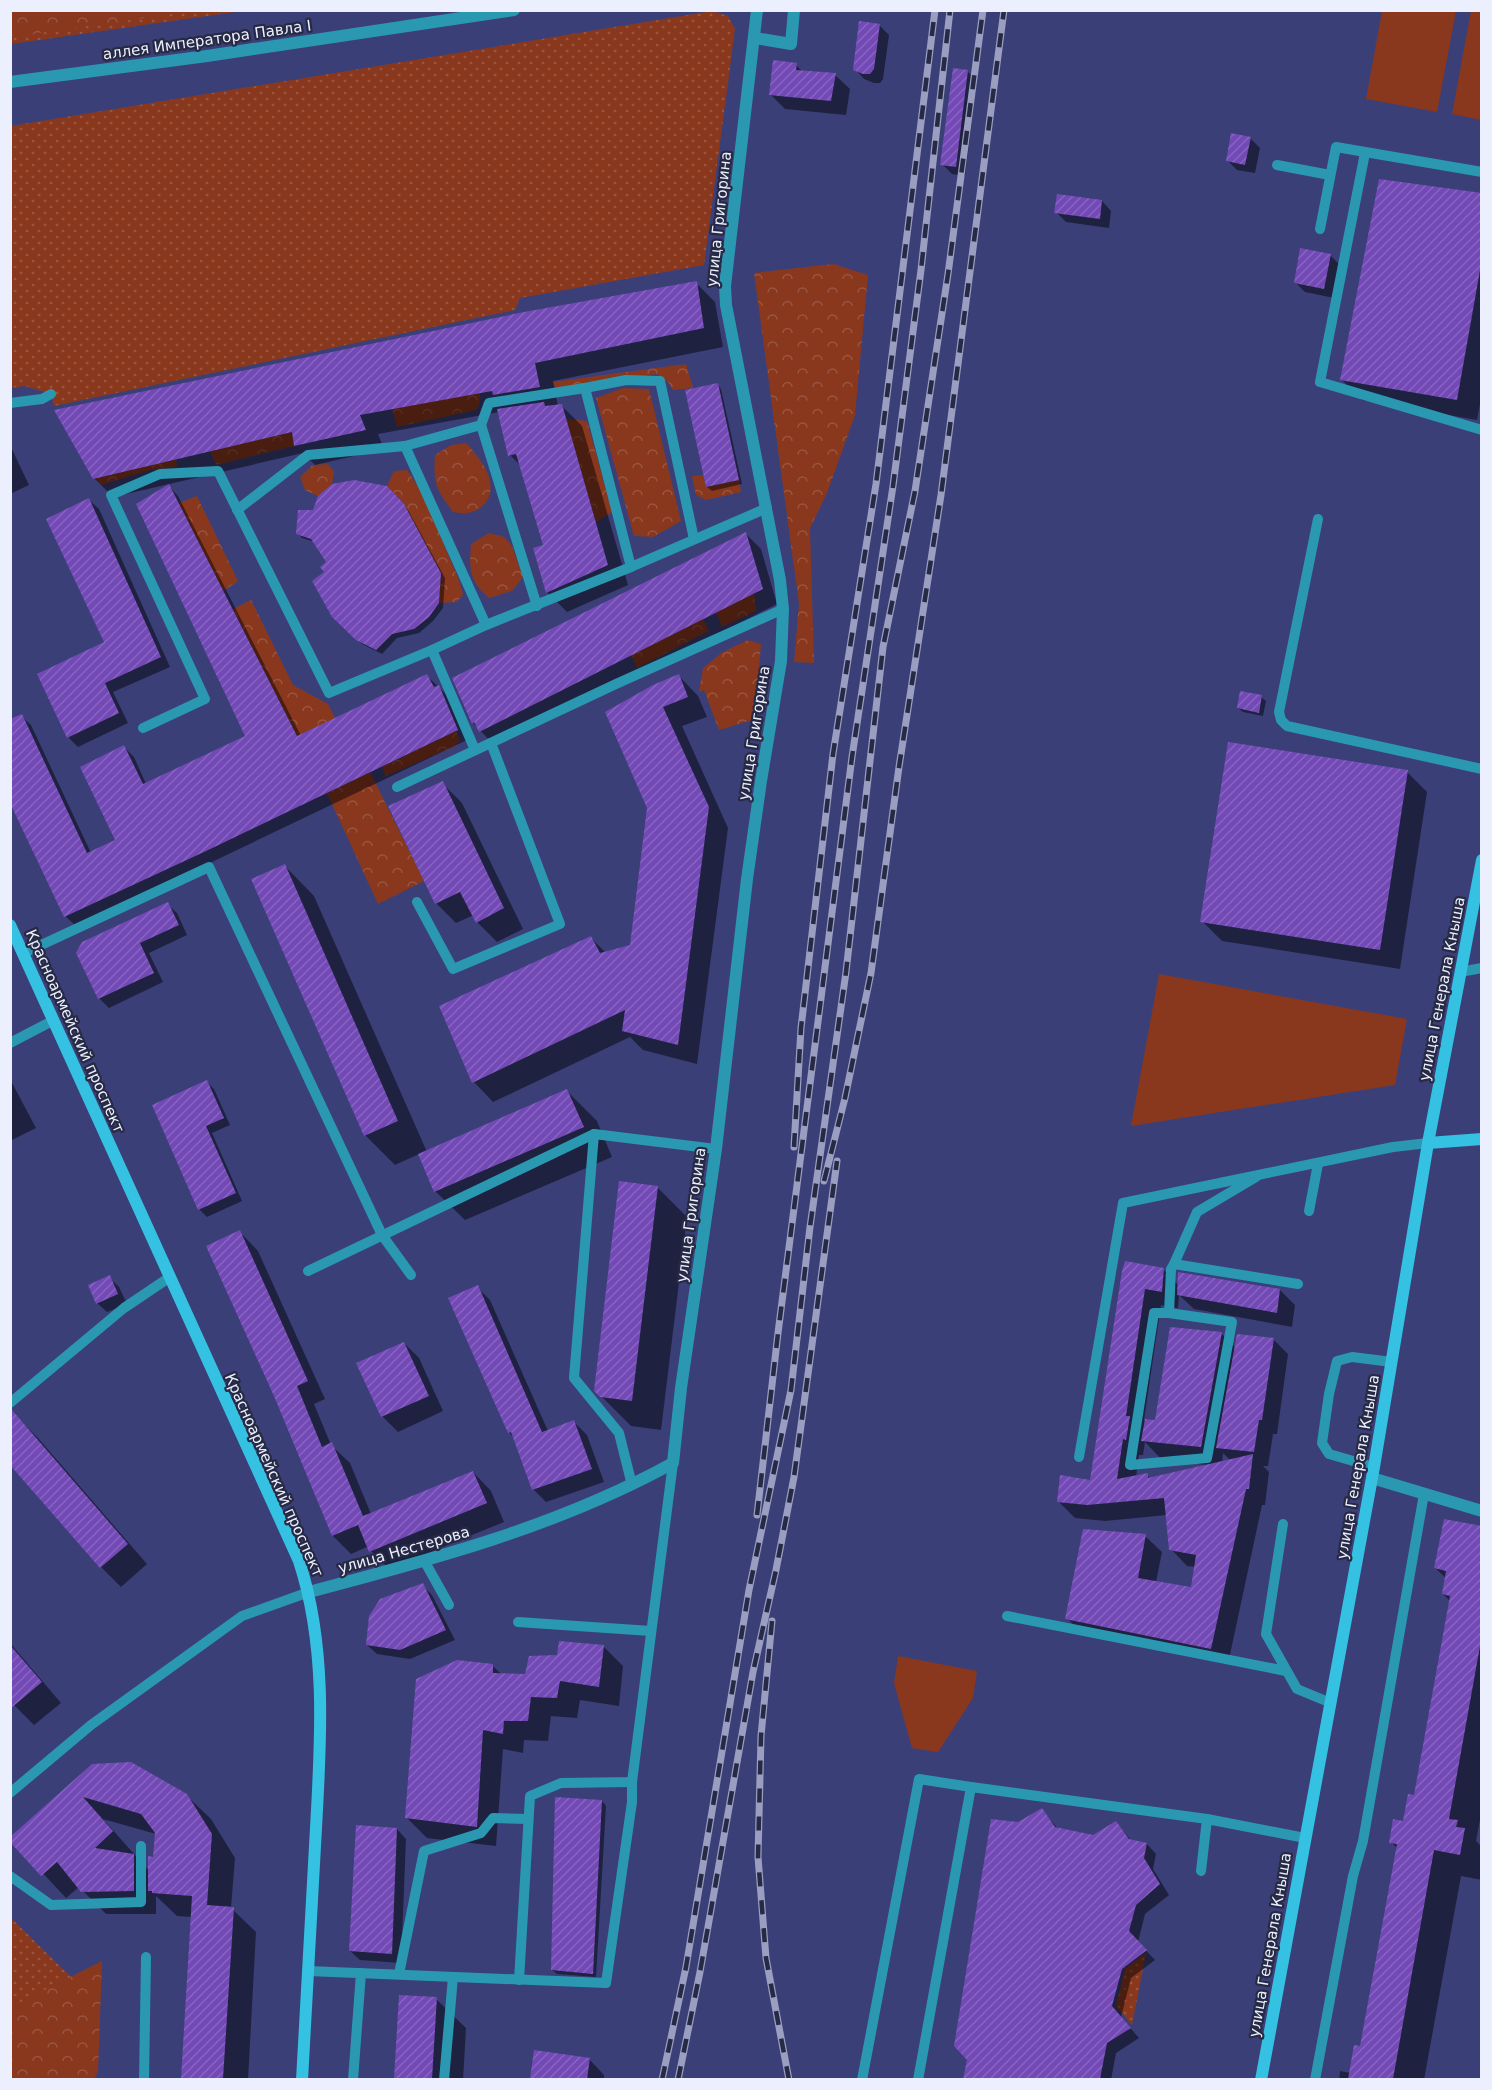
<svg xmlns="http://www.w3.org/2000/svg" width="1492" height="2090" font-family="'DejaVu Sans',sans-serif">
<defs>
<pattern id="grass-dots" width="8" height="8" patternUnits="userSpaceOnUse" patternTransform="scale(1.5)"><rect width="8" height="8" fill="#89381e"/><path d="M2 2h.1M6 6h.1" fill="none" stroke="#9a5540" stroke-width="1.8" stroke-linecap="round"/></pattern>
<pattern id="forest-crowns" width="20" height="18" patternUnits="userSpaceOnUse" patternTransform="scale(1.5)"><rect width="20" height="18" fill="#89381e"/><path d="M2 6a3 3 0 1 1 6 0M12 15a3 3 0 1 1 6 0" fill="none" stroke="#9a5540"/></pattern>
<pattern id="building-hatch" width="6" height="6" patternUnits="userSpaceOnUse" patternTransform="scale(1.5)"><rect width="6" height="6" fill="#7349b6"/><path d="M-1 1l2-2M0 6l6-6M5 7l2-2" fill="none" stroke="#8764c1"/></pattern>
</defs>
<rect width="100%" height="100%" fill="#3b3f78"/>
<!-- grass -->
<g fill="url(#grass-dots)">
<path d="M11,10L242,11L11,44Z"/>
<path d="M712,11L728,16L735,29L704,265L520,298L515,310L54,406L51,394L25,386L11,388V126Z"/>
<path d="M10,1917L71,1977L76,2079H11Z"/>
<path d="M1146,1953L1132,2025L1116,2006L1125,1969Z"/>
</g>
<!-- forest -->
<g fill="url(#forest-crowns)">
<path d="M11,10H193V11L11,37Z"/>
<path d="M833,264L868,275L855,415L827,493L810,528L814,663L794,662L799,604L754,273Z"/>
<path d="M686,364L693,388L673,390L668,382L656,374L556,388L552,382Z"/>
<path d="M623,388L649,389L681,521L653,537L634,536L596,398Z"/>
<path d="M480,393V403L476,410L397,427L392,408Z"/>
<path d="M566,419L587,421L612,512L596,522Z"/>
<path d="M292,432L294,446L216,465L210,451Z"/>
<path d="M466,443C482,460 504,489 480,508C471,514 463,514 453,512C436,489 433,483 435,455L451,445Z"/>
<path d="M176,459L177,467L150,470L101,485L96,478Z"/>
<path d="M328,464L334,472L332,484L318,496L305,490L300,477L313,465Z"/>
<path d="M407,470L421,491L459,580L463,594L457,602L439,603L441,573L404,504L387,486L394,471Z"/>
<path d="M703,475L706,487L739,480L741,492L706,500L696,495L692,476Z"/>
<path d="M197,496L238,581L223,591L179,503Z"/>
<path d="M489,533L504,537L512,546L523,577L512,591L489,598C469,581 469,569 471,544Z"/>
<path d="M754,593L756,611L722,627L716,612Z"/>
<path d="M251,600L293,685L328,704L335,718L297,736L233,609Z"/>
<path d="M703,619L709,631L637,668L631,655Z"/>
<path d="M748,640L761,644L758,680L752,720L719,730L704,690L699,692L703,668L723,652Z"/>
<path d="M456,731L460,740L455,746L386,776L382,767Z"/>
<path d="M370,772L424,881L378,904L327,793Z"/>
<path d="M102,1961L98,2072L94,2079H11V2007Z"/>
</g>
<!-- pitch -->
<g fill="#89381e">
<path d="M1382,11H1456L1437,112L1366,99Z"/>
<path d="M1471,11L1481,12V120L1452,114Z"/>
<path d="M1159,974L1407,1019L1395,1085L1131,1126Z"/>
<path d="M898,1656L977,1671L973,1698L938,1752L912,1748L894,1683Z"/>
</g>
<!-- shadow -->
<g fill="#0007" fill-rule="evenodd">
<path d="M879,25L889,35L883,79L880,83H874L864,79L855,69Z"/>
<path d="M796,65L803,72L835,75L850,89L846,115L785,109L770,94Z"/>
<path d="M968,72L977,81L965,176L952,174L942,164Z"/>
<path d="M1250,138L1260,148L1255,173L1237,170L1227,160Z"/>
<path d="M1482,194V393L1477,420L1362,400L1342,380Z"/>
<path d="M1102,201L1111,211L1109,228L1066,222L1056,212Z"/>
<path d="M1330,255L1340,265L1334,298L1305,292L1295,282Z"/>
<path d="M696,283L715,302L723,347L553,381L558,406L561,405L582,426L628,585L567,612L547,592L545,546L522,467L510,455L499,412L378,434L384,449L315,465L303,453L113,497L94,478Z"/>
<path d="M717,384L721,389L742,484L712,491L707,487Z"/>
<path d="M10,445L29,485L10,494Z"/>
<path d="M169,486L178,496L301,736L427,676L448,696L467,740L214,861L75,925L65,916L21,716L31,725L91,853L117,841L124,747L134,757L146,784L247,737Z"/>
<path d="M387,487L408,510L445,578L443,608L433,621L419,633L397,638L382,654L362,644L334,616L327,573V562L315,542L302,538L298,533L314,512Z"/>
<path d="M89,500L99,509L170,667L113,692L128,723L78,747L68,737L106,643Z"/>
<path d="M746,534L761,549L777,604L495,746L473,723L454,679Z"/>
<path d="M679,676L698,696L707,717L682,726L728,828L697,1064L643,1050L630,1037L493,1102L474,1082L591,938L606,953L631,946L649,808L607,713Z"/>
<path d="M1261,697L1266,701L1263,716L1243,712L1238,708Z"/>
<path d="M1407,772L1427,792L1400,969L1222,941L1202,921Z"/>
<path d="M442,783L462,803L523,929L497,942L477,922L474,915L456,923L436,903Z"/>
<path d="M285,866L314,896L427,1152L567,1091L597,1121L612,1157L465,1220L435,1191L419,1154L395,1165L365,1135Z"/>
<path d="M167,904L177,913L187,935L149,953L163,982L109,1008L99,998Z"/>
<path d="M10,1079L36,1128L10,1141Z"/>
<path d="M207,1082L214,1089L230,1125L212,1133L242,1201L207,1217L200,1210L154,1106Z"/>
<path d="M657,1187L687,1217L661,1430L631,1426L601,1396Z"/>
<path d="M240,1232L258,1251L325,1399L314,1404L331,1445L350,1463L371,1514L473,1472L491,1491L504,1522L389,1569L367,1547L351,1554L333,1536Z"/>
<path d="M1163,1269L1179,1286L1280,1290L1295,1305L1292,1327L1194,1309L1179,1295L1178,1308L1161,1305L1144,1420L1157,1422L1171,1328L1222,1334L1236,1348L1273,1339L1288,1354L1277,1434H1273L1268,1466H1263L1269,1472L1265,1505H1262L1228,1664L1083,1635L1067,1618L1145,1536L1162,1552L1156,1582L1193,1589L1196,1567L1187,1566L1171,1549L1167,1515L1105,1521L1075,1518L1058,1501L1091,1482L1123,1271ZM1145,1442L1163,1461L1210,1465L1151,1479L1147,1475L1136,1477L1139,1455H1143ZM1223,1453L1231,1461L1222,1463Z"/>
<path d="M109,1277L119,1287L127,1304L107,1312L97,1303Z"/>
<path d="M477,1287L490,1300L548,1431L574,1422L587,1435L604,1482L546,1502L533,1489L515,1439L509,1432Z"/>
<path d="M404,1343L419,1358L443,1411L398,1432L383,1417L358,1364Z"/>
<path d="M18,1418L38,1438L147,1564L121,1587L101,1567Z"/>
<path d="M1482,1528V1809L1476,1841L1482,1847V1880L1461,1876L1424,2080H1339L1340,2071L1351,2073L1361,2048L1398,1849L1391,1842L1405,1823L1415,1797L1450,1601L1443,1594L1446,1578L1435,1568Z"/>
<path d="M422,1585L432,1595L455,1640L410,1659L377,1654L367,1645Z"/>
<path d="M10,1643L61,1703L34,1725L10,1701Z"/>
<path d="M603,1646L623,1666L619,1706L580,1700L577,1718L551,1716L548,1741L524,1740L523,1753L503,1749L496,1846L427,1838L407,1818L492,1665L502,1675L526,1676L558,1657Z"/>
<path d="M92,1765L186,1795L211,1819L235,1858L231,1908L256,1932L248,2080H182L192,1917L177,1916L156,1896V1914H106L79,1887L66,1898L11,1839ZM103,1819L156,1834L155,1859L150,1872Z"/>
<path d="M602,1801L606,1806L596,1977L557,1974L552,1970Z"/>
<path d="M1042,1810L1058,1829L1094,1837L1116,1823L1132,1841L1147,1844L1156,1854L1153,1869L1169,1895L1145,1914L1138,1942L1155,1960L1131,1978L1121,2017L1139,2038L1116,2053L1111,2080H965L1019,1824Z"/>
<path d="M397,1829L406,1839L401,1963L360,1960L350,1951Z"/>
<path d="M400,1996L436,1999L466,2028L463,2080H395Z"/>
<path d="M535,2052L590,2060L604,2075V2080H531Z"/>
</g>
<!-- building -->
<g fill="url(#building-hatch)">
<path d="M859,21L880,24L874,69L870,74H863L853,70Z"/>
<path d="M773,60L797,63L796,70L836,73L831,101L769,95Z"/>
<path d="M953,68L968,70L956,167L940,165Z"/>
<path d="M1231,133L1251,137L1245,165L1226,161Z"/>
<path d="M1379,179L1482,193V259L1457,400L1340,380Z"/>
<path d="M1057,194L1102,200L1100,219L1054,213Z"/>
<path d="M1300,248L1331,254L1324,289L1294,283Z"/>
<path d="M697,281L704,328L535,363L540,387L493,395L492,391L360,415L366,430L294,446L292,432L93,479L54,410L524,312Z"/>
<path d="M718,383L739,480L706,487L685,390Z"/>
<path d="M544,402L545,406L562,404L608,565L546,593L533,548L543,545L516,454L508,456L497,409Z"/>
<path d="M354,480L387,486L404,504L441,573L439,603L429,617L414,629L392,634L376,650L356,640L332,617L312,581L324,572L320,567L326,562L311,539L296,534L298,510H313L318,496L332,484Z"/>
<path d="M169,484L297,736L427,674L434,687L439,685L458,730L204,852L64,917L10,803V719L22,714L87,853L115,840L80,767L124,745L143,784L245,736L136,504Z"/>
<path d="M89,498L161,657L105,683L119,713L67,738L37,674L104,642L46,519Z"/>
<path d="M746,532L763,589L479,732L474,722L472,724L452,678Z"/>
<path d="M679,674L688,697L663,707L709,807L678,1045L622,1031L625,1010L472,1083L439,1006L591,936L600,953L630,945L647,808L605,712L653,685Z"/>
<path d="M1240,691L1262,695L1259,713L1237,708Z"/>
<path d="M1228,742L1408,770L1380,950L1200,922Z"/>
<path d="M443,781L504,908L476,923L460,892L435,904L388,806Z"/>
<path d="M285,864L398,1121L364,1136L251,879Z"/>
<path d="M168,902L179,925L140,943L154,973L98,999L76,953L82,942Z"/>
<path d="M207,1080L224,1118L206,1126L236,1193L198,1210L152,1105Z"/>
<path d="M567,1089L584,1127L434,1192L418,1154Z"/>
<path d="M619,1181L658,1186L632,1401L600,1397L594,1391Z"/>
<path d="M240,1230L308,1381L297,1386L322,1447L332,1442L363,1516L473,1471L487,1503L369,1552L358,1525L332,1536L274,1396L206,1246Z"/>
<path d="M1125,1261L1164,1268L1162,1292L1145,1289L1126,1416H1130L1126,1440L1123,1439L1117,1479L1148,1473V1478L1253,1454L1249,1489H1246L1211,1649L1065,1619L1083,1529L1146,1534L1138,1578L1191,1587L1196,1555L1169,1550L1164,1498L1087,1505L1057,1502L1060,1475L1090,1480L1122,1271Z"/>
<path d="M1178,1272L1280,1289L1277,1313L1177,1295Z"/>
<path d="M110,1275L118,1294L96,1304L88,1285Z"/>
<path d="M478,1285L542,1432L574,1420L592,1469L532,1490L511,1432L508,1433L448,1298Z"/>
<path d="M1170,1327L1222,1332L1201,1447L1141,1441L1145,1419L1155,1420Z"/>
<path d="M1237,1334L1274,1338L1262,1420H1259L1254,1452L1216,1448Z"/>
<path d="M404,1342L429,1396L381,1417L356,1363Z"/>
<path d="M10,1410H12L128,1544L100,1568L10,1465Z"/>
<path d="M1444,1519L1482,1526V1635L1449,1819L1458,1820L1456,1827L1465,1828L1460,1855L1434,1850L1393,2079H1348L1354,2045L1360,2046L1397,1844L1389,1843L1393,1819L1403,1821L1408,1794L1414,1795L1450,1596L1442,1594L1446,1571L1434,1568Z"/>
<path d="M423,1583L446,1630L400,1650L366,1645L369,1616L380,1599Z"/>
<path d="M559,1641L604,1645L599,1687L560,1681L557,1698L531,1697L528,1721H504L503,1734L483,1730L477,1827L405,1818L416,1679L457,1660L493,1664V1673L525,1674L529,1656L557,1655Z"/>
<path d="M10,1645L42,1682L10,1709Z"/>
<path d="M131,1762L187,1794L212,1834L207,1905L234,1907L223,2079H181L192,1896L152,1893V1891H148V1856L153,1857L155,1833L141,1814L83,1797L113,1831L95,1848L134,1854V1891L81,1892L57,1862L41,1876L10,1842V1837L92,1764Z"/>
<path d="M555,1797L602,1800L593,1974L551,1970Z"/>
<path d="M1042,1808L1055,1827L1093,1835L1116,1821L1129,1839L1147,1843L1144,1858L1160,1884L1136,1905L1129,1931L1147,1950L1122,1969L1112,2006L1131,2028L1107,2043L1100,2079H963L967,2060L954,2046L991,1819L1018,1822Z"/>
<path d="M356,1825L397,1828L392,1954L349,1951Z"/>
<path d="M399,1995L437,1997L432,2079H394Z"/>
<path d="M534,2050L590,2058L587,2079H530Z"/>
</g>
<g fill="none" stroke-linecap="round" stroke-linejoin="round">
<!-- lane -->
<g stroke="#2b98b2" stroke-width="10">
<path d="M1365,153L1320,382L1482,430"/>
<path d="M1277,165L1330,175"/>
<path d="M1320,229L1336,147L1482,172"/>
<path d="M585,388L626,380L660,381L694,539"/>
<path d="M10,403L42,399L51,394"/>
<path d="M481,425L537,606"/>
<path d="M405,446L486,625"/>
<path d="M237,510L308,455L405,446L481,425L489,403L585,388L631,567"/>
<path d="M1318,519L1279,712L1281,720L1287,726L1482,769"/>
<path d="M432,650L486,625L631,567L767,508"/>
<path d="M143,728L205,699L111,495L160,474L218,471L329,693L432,650L475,750"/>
<path d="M397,787L616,684L783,609"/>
<path d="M417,902L453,969L560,924L491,743"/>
<path d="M24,953L209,867L382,1235L411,1275"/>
<path d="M1460,972L1482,968"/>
<path d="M10,1043L54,1020"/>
<path d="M1309,1211L1318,1164"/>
<path d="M1174,1264L1298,1284"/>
<path d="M308,1271L594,1134"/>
<path d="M1169,1313L1232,1322L1207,1458L1130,1465L1154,1313H1169L1171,1269L1174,1264L1197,1212L1256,1177"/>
<path d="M10,1403L124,1308L170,1277"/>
<path d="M1079,1457L1123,1203L1393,1147L1428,1143"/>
<path d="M1374,1467L1329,1454L1322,1443L1329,1394L1337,1361L1352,1357L1392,1362"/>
<path d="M632,1485L619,1433L574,1378L594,1134L716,1149"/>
<path d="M1283,1524L1266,1634L1297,1689L1331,1703"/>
<path d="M425,1562L449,1605"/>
<path d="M1007,1616L1286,1671"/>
<path d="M518,1622L651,1631"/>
<path d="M10,1793L91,1725L242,1616L309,1592"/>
<path d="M1201,1871L1207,1819L1305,1838"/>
<path d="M10,1876L51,1905L141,1902V1846"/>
<path d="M308,1971L606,1983L632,1802V1782"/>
<path d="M399,1974L424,1851L481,1833L493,1818L528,1819"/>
<path d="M519,1980L530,1796L561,1783L632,1782L673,1463"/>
<path d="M144,2080L146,1957"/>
<path d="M353,2080L361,1973"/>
<path d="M444,2080L453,1977"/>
<path d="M862,2080L919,1779L971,1787"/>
<path d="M918,2080L971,1787L1207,1819"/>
<path d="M1315,2080L1353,1876L1363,1841L1424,1494"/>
</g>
<!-- street -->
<g stroke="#2b98b2" stroke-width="12">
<path d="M755,38L791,44L794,10"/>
<path d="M10,82L207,56L514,10"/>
<path d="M1372,1478L1482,1511"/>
<path d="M309,1592C434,1559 559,1526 673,1463L681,1388L716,1149L747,879L761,781L781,661L783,609L780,580L726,305L725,286L757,10"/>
</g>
<!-- secondary -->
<g stroke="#35c1e2" stroke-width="12">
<path d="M10,925L299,1561C329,1652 320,1752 315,1846C311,1924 306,2002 302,2080"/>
<path d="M1428,1143L1482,1139"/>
<path d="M1261,2080L1374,1467L1428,1143L1482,860"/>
</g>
<!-- rail casing -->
<g stroke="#9a9ec0" stroke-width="7">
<g id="rail">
<path d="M794,1147L801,1028L833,754L876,484L935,10"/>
<path d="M824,1181L845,1098L871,973L899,767L941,495L1004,10"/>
<path d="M757,1515L778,1333L852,757L893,486L921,270L950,10"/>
<path d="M772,1621L761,1736L758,1857L766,1958L789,2080"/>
<path d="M662,2080L686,1967L749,1590L791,1390L810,1227L846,972L883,647L915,491L948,274L983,10"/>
<path d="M678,2080L700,1972L753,1672L776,1570L794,1477L837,1161"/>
</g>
</g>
<!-- rail -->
<use href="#rail" stroke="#272a44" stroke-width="4.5" stroke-dasharray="14" stroke-linecap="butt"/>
</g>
<g text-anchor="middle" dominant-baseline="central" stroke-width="4.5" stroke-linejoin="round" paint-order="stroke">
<!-- street labels -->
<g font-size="15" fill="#eceffd" stroke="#272a44">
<text transform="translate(207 40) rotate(-8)">аллея Императора Павла I</text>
<text transform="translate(719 219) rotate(-84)">улица Григорина</text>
<text transform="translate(754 733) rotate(-81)">улица Григорина</text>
<text transform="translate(1442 989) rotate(-79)">улица Генерала Кныша</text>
<text transform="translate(75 1031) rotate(66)">Красноармейский проспект</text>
<text transform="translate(691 1215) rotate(-82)">улица Григорина</text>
<text transform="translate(1358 1467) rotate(-80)">улица Генерала Кныша</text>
<text transform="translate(274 1475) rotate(66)">Красноармейский проспект</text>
<text transform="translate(404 1550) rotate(-16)">улица Нестерова</text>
<text transform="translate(1270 1945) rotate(-80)">улица Генерала Кныша</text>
</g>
</g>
<!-- border -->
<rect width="1492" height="2090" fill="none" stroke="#eceffd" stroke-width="24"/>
</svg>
